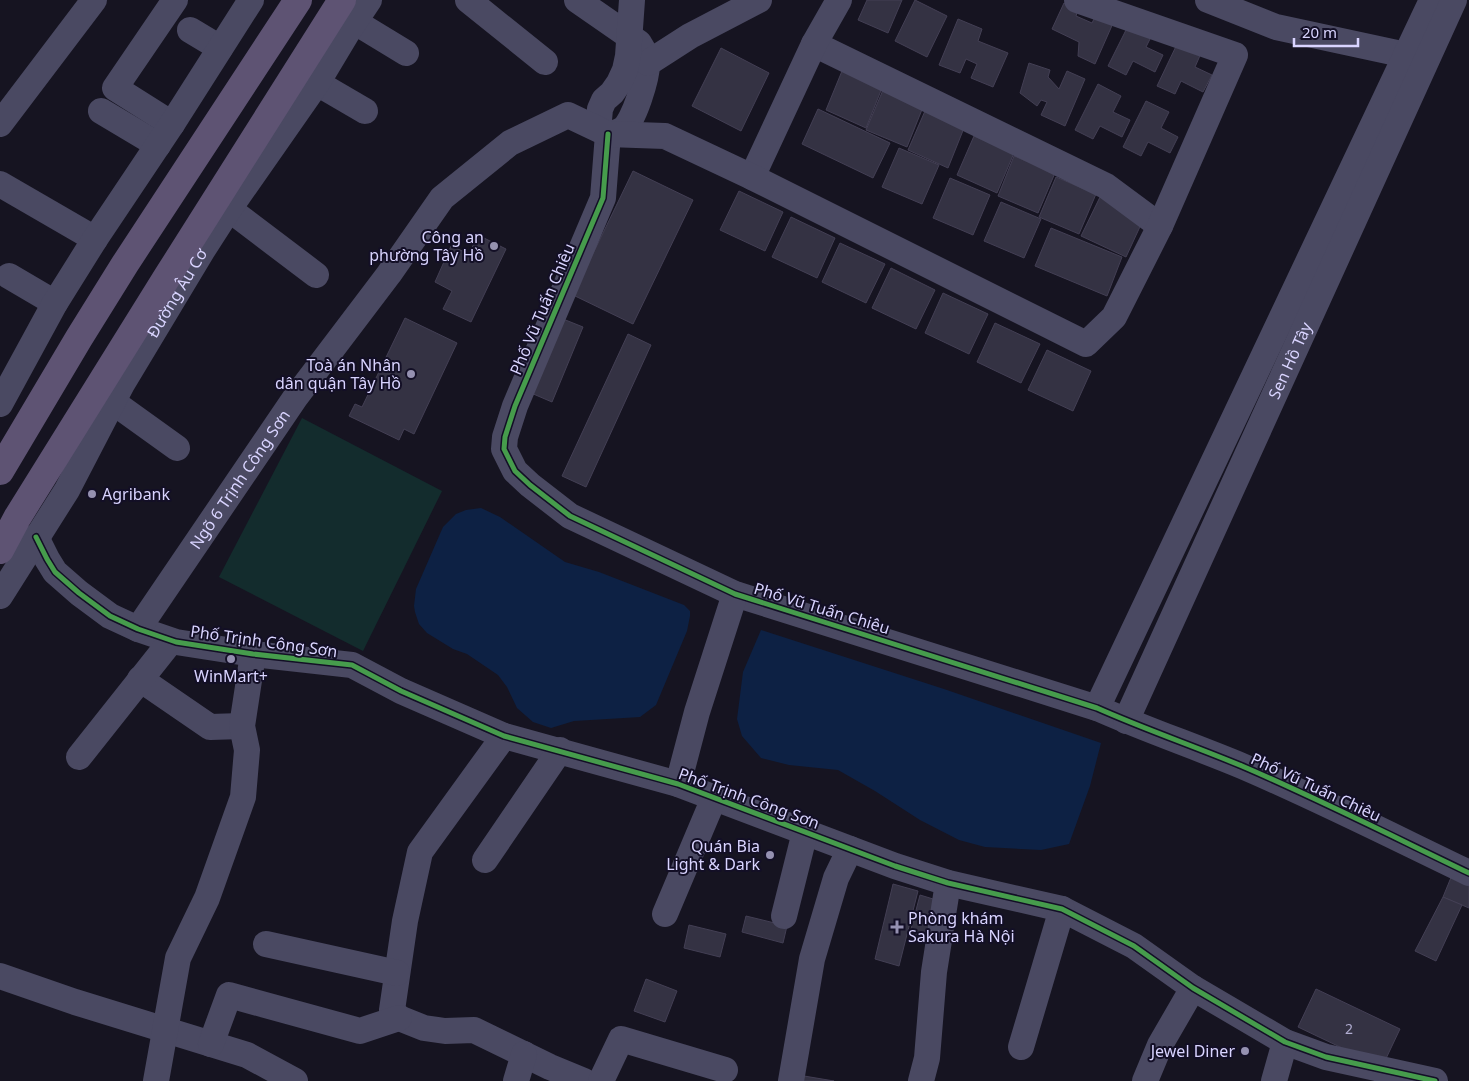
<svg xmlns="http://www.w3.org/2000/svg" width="1469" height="1081" font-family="'Noto Sans',sans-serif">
<rect width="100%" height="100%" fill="#161421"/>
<!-- green -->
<path fill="#132c2d" d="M302,418L442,491L363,651L219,577Z"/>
<!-- water -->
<g fill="#0d2144">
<path d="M481,508L500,517L565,562L599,572L684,605L690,611V616L687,631L656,705L640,717L574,721L551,728L533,722L517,708L507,687L498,675L467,654L453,649L427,633L419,624L415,612L414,606L416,589L443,527L456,514L466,510Z"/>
<path d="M761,630L944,689L1101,743L1090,786L1069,844L1041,850L985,847L959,840L920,820L875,791L838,770L789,765L761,758L742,736L737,719L743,672Z"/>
</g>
<!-- building -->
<g fill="#343243" stroke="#433f54">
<path d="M867,0H902L888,33L858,20Z"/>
<path d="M915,0L947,16L927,57L895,41Z"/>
<path d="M1064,3L1078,10L1076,16L1092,23L1097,13L1114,21L1095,64L1078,56L1079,42L1052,29Z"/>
<path d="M958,19L982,29L978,41L1008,53L993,87L971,78L977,64L966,59L960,73L939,65Z"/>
<path d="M1131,20L1154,31L1146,47L1163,55L1155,72L1133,61L1126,75L1108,66Z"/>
<path d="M1179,40L1202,51L1195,67L1212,75L1203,92L1181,81L1175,94L1157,86Z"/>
<path d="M721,48L769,73L741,131L692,106Z"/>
<path d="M1029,63L1050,70L1048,77L1059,89L1067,71L1085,79L1065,126L1041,115L1047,102L1041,100L1037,106L1020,93Z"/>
<path d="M842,71L882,88L866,128L826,110Z"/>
<path d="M1098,84L1121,96L1113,112L1130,120L1122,137L1100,126L1093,139L1075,130Z"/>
<path d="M883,90L923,107L907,147L866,130Z"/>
<path d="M1146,101L1169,112L1161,128L1178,137L1170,153L1148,142L1141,156L1123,147Z"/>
<path d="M818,109L890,143L873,178L802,144Z"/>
<path d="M925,111L964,128L948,168L908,150Z"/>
<path d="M974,136L1014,153L997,193L957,175Z"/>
<path d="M899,148L939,165L922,204L882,187Z"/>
<path d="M1014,156L1055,173L1038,213L998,196Z"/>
<path d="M633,171L693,200L633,324L573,295Z"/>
<path d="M1056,177L1096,194L1079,234L1039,217Z"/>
<path d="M950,178L990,195L973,235L933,218Z"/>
<path d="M739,191L783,212L765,251L720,230Z"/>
<path d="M1100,197L1144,218L1126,257L1081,236Z"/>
<path d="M1001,202L1041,219L1024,258L984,241Z"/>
<path d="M791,217L835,238L817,278L772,257Z"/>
<path d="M1051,228L1122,257L1107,296L1035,266Z"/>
<path d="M478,235L506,249L471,322L443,309L452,291L435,282L451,246L469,254Z"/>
<path d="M840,243L885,264L866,303L822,282Z"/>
<path d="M891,268L935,290L916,329L872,308Z"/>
<path d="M943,293L988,314L969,354L925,333Z"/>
<path d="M405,318L457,343L414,434L404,429L399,440L349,416L355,404L362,407Z"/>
<path d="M563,319L583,327L552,402L531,393Z"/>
<path d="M995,323L1040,344L1021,383L977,362Z"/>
<path d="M628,334L651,345L586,487L562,476Z"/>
<path d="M1047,350L1091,371L1073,411L1028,390Z"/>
<path d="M1452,875L1469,882V908L1443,897Z"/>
<path d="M893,884L918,891L899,966L875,959Z"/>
<path d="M920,895L943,902L934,940L910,933Z"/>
<path d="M1443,897L1462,905L1436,961L1415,951Z"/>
<path d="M746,916L787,926L783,943L742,932Z"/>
<path d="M689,925L726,934L720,957L684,948Z"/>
<path d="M646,979L677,991L665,1022L634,1011Z"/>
<path d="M1316,989L1400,1029L1382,1067L1298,1027Z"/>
<path d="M804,1076L834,1081H803Z"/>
</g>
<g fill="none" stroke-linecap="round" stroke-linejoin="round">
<!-- minor -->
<g stroke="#4a4962" stroke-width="26">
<path d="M468,0L545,62"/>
<path d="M577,0L639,43C643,50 648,56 647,64C647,78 634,121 623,129C618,133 614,134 608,134"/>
<path d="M1208,0L1276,27L1406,55L1422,63"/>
<path d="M355,22L406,53"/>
<path d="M190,30L220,48"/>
<path d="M814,44L1106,186L1160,226"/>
<path d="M648,63L690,36L759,0"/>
<path d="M317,83L365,111"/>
<path d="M101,111L158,145"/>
<path d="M0,124L94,0"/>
<path d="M172,124L115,88L175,0"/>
<path d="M608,134L603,198L515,406L505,437L504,449L515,471L530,485L570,516L735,594L1097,708C1144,729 1194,746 1242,766C1319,799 1394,837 1469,873"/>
<path d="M608,134L601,129L599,120L600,109L604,100L612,93L619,83L625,70L628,56L632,0"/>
<path d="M752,177L814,44L839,0"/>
<path d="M0,184L95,239"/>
<path d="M229,209L316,275"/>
<path d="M9,276L55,303"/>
<path d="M113,402L177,448"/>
<path d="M0,404L55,303L95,239L172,124L251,0"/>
<path d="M36,537L47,559L55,572L79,593L110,616L138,629L176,642L253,654L352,665L401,691L504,736L678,784L895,866L948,883L1062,909L1134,946L1193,988L1285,1042L1326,1057L1435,1081"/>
<path id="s1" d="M0,596L67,490L122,384L202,251L229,209L317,83L347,33L369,0"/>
<path id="s2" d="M138,629L295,398L389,274L442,198L510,143L568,115L608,134L665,136L752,177L1086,344L1114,317L1160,226L1235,55L1077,0"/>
<path d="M140,679L210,727L242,726"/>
<path d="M1097,708L1432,0"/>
<path id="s3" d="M1126,721L1454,0"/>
<path d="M504,736L420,852L405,921L392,1010L399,1018L424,1028L445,1031L474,1030L550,1067L584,1081"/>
<path d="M79,757L171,641"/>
<path d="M678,784L697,712L735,594"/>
<path d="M485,860L560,750"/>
<path d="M665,914L714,798"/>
<path d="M784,916L805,832"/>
<path d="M266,944L397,973"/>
<path d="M0,976L75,1002L247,1055L295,1081"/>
<path d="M211,1044L229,995L360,1031L399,1018"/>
<path d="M1021,1047L1062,909"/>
<path d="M156,1081L178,958L207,898L243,797L247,750L242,726L253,654"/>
<path d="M516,1081L524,1054"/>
<path d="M601,1081L621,1039L725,1070"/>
<path d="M791,1081L812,959L836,878L850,849"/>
<path d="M921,1081L927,1058L934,972L948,883"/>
<path d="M1145,1081L1160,1045L1193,988"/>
<path d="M1274,1081L1285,1042"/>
</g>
<!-- major -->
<g stroke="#5e5373" stroke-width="28">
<path d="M0,471L79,338L125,264L298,0"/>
<path d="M0,550L17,518L167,277L342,0"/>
</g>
<!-- cycleway casing -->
<g stroke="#130f26" stroke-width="8">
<g id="cycleway">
<path d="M608,134L603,198L515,406L505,437L504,449L515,471L530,485L570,516L735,594L1097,708C1144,729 1194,746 1242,766C1319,799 1394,837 1469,873"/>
<path d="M36,537L47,559L55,572L79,593L110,616L138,629L176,642L253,654L352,665L401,691L504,736L678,784L895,866L948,883L1062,909L1134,946L1193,988L1285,1042L1326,1057L1435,1081"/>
</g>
</g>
<!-- cycleway -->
<use href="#cycleway" stroke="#469c4c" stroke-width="5"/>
</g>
<!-- markers -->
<g fill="#9591b1" stroke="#130f26" stroke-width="2">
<circle cx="494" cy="246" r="5"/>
<circle cx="411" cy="374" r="5"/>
<circle cx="92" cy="494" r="5"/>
<circle cx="231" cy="659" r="5"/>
<circle cx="770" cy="855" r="5"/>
<path d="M894.5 919.5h5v5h5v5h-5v5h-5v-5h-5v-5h5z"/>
<circle cx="1245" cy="1051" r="5"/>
</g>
<g text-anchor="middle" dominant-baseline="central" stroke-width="4" stroke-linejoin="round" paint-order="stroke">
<!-- number labels -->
<g font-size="14" fill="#b0acd0">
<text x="1349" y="1028">2</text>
</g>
<!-- poi labels -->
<g font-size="16" fill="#d9d4ff" stroke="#130f26" text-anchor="end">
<text x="484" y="237">Công an<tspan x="484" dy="18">phường Tây Hồ</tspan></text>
<text x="401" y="365">Toà án Nhân<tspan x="401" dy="18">dân quận Tây Hồ</tspan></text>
<text x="102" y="494" text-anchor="start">Agribank</text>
<text x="231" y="676" text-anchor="middle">WinMart+</text>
<text x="760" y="846">Quán Bia<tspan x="760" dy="18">Light &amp; Dark</tspan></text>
<text x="908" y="918" text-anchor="start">Phòng khám<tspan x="908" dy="18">Sakura Hà Nội</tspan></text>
<text x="1235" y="1051">Jewel Diner</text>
</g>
<!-- street labels -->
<g font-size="16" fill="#d9d4ff" stroke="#130f26">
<text stroke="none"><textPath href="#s1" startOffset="351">Đường Âu Cơ</textPath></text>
<text transform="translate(542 309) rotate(-67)">Phố Vũ Tuấn Chiêu</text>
<text stroke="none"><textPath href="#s3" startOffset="396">Sen Hồ Tây</textPath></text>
<text stroke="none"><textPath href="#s2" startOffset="181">Ngõ 6 Trịnh Công Sơn</textPath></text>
<text transform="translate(822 608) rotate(17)">Phố Vũ Tuấn Chiêu</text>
<text transform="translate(264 641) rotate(8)">Phố Trịnh Công Sơn</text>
<text transform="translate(1316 787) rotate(25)">Phố Vũ Tuấn Chiêu</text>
<text transform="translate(749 798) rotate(20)">Phố Trịnh Công Sơn</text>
</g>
</g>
<!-- scale -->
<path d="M1294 38v8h64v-8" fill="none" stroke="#d9d4ff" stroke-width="2.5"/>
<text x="1302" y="38" font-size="15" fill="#d9d4ff" stroke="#130f26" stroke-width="4" paint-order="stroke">20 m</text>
</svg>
